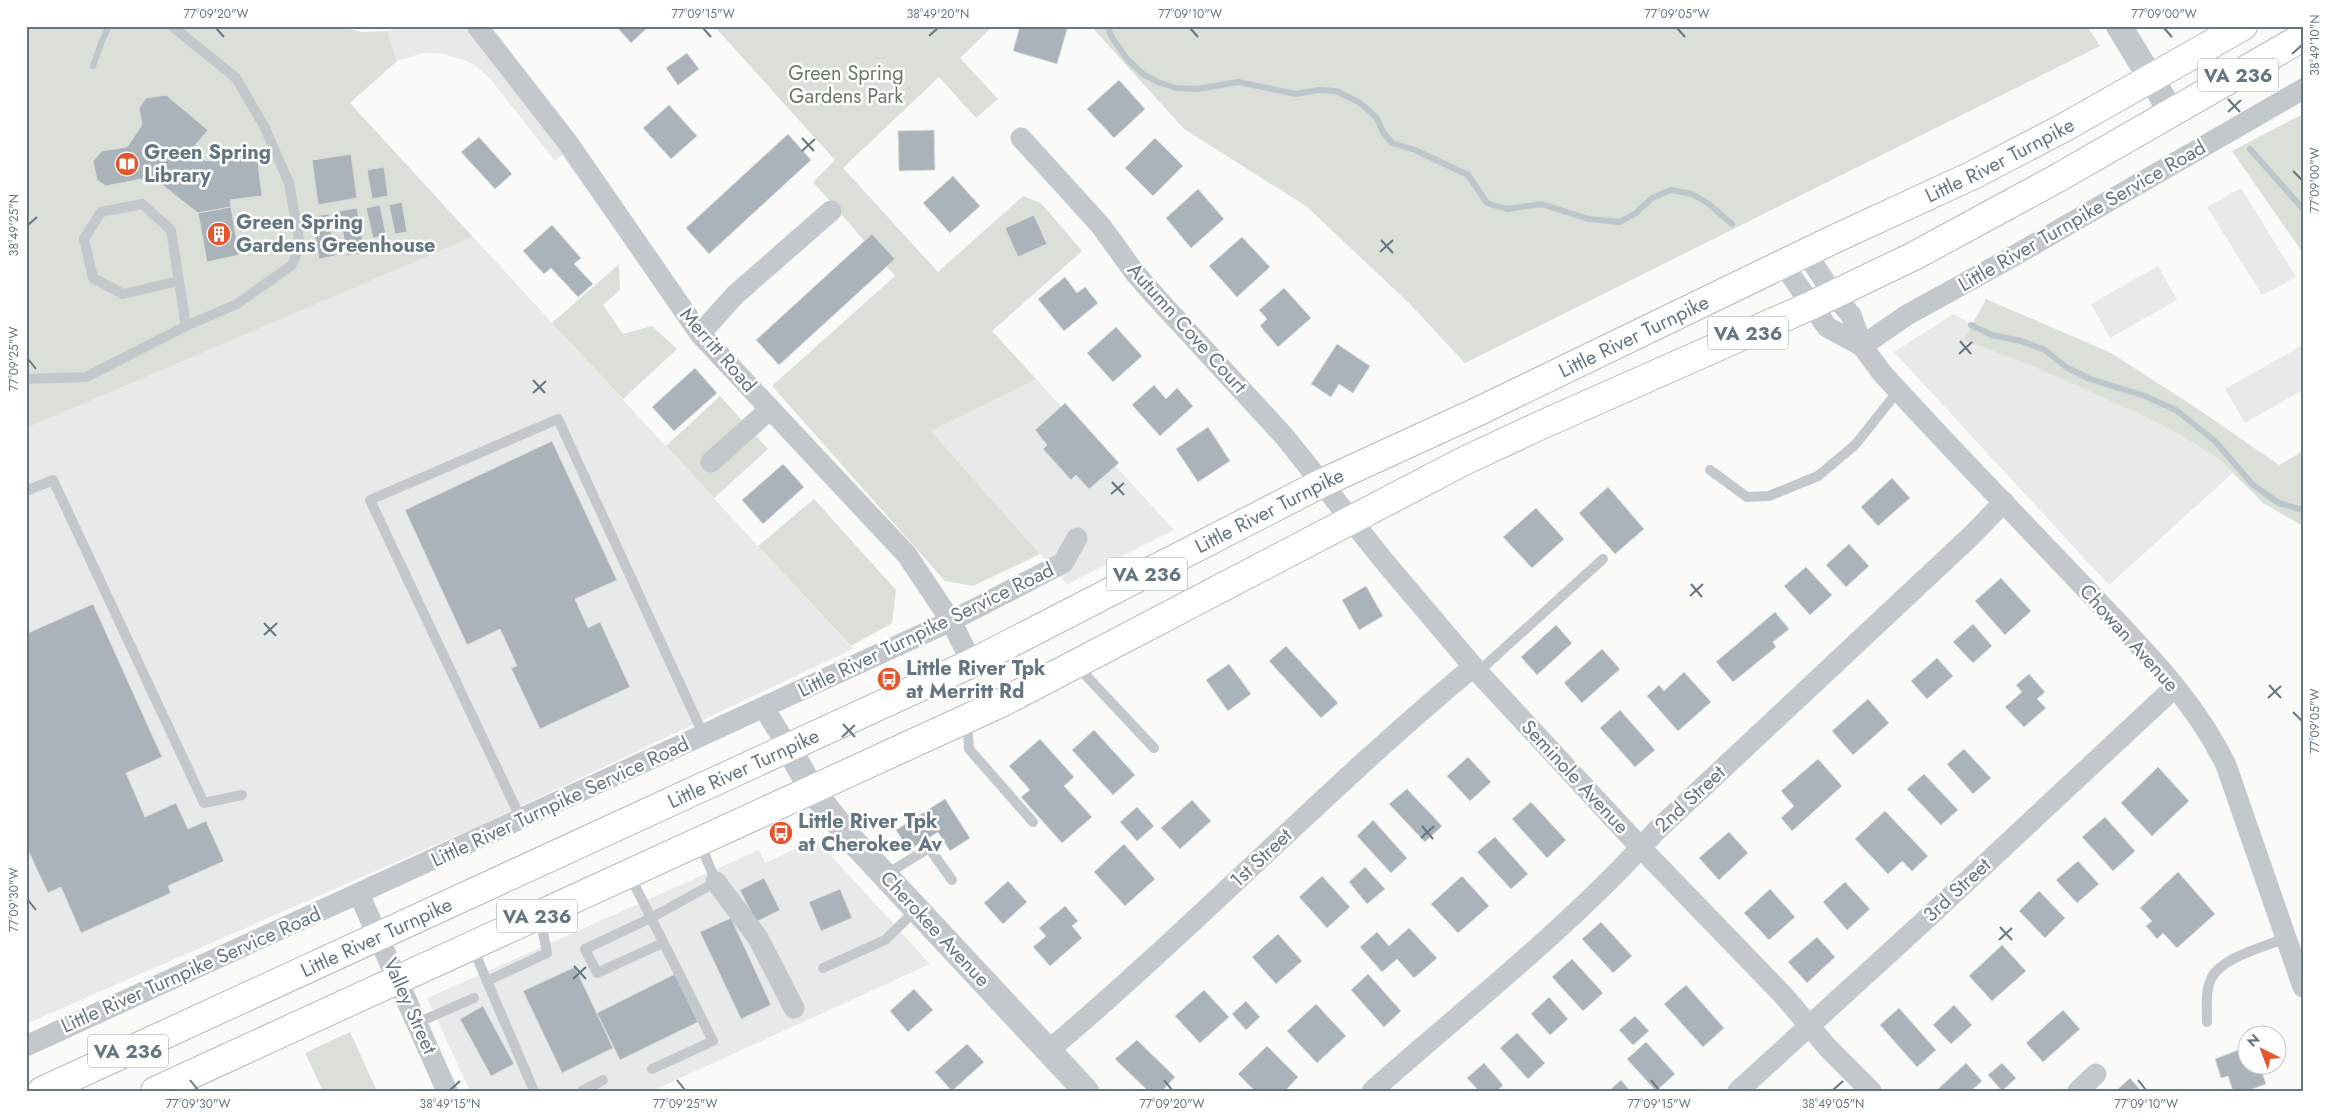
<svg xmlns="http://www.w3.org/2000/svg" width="2329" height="1117" font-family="Jost,sans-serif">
<rect width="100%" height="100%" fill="#fafaf8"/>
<!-- built -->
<g fill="#e8e9e9">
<path d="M405,26H455L477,34L627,215L613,227L562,155L555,161L491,80L476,66L464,60L444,54L423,53L397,61L387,31Z"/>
<path d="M2241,188L2296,277L2262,295L2207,207Z"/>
<path d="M473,237L853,649L479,826L26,1024V428Z"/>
<path d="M2158,266L2177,300L2110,338L2091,304Z"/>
<path d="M1953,314L2246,461L2109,585L1894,352Z"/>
<path d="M2303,345V390L2245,423L2225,389Z"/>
<path d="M1036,379L1174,530L1067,584L931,431Z"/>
<path d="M816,839L930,964L652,1091H470L427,998L759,850L765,863Z"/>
</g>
<!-- green -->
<g fill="#dadfd7">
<path d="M26,26H337L362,32L387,31L397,61L350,103L473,237L26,428Z"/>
<path d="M714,26H993L960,58L998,99L976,118L939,77L843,168L938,272L1023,196L1041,203L1082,251L992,331L1036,379L931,431L1040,554L973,586L945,581L772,386L895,276L813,182L835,160Z"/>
<path d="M1091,26H2087L2100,46L1465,363L1409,303L1306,206L1184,129Z"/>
<path d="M2303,114V253L2232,151Z"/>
<path d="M619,264L620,290L603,305L623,334L652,326L677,349L623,399L552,323Z"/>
<path d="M1986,299L2111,353L2198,409L2279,465L2303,451V526L2263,503L2219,459L2183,436L2138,413L2033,366L1964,340Z"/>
<path d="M720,396L768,449L714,498L666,446Z"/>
<path d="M814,499L896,590L892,623L851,646L758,546Z"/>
<path d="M350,1032L377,1091H323L305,1053Z"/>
</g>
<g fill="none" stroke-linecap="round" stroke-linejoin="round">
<!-- stream -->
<g stroke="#bbc7cb" stroke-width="6">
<path d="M1108,26L1111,36L1127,59L1143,74L1158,82L1176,88L1197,89L1238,82L1296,94L1319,90L1336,91L1359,102L1376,117L1383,132L1392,143L1415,150L1468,175L1487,203L1507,209L1541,204L1589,219L1620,222L1636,213L1652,198L1671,190L1692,194L1709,204L1732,224"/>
<path d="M93,66L102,41L109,26"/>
<path d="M2250,149L2303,209"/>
<path d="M1971,325L1992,335L2021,341L2045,350L2066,367L2090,379L2145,396L2176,410L2215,441L2253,485L2279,503L2303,510"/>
</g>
</g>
<!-- building -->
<g fill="#aab3b9" stroke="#dcdcda">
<path d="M616,26H649L631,43Z"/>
<path d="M1020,26H1068L1057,64L1013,51Z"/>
<path d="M687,53L699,69L678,85L666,68Z"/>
<path d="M1119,80L1145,109L1114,138L1087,109Z"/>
<path d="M166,95L208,130L192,149L206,161L213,160V152L256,146L262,196L230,200L231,207L198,213L152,177L106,186L97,180L93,161L102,151L127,147L142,125L139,108L146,98Z"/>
<path d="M669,105L697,136L671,159L643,128Z"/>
<path d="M934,130L935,170L899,171L898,131Z"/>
<path d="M788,134L811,160L709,254L686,228Z"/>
<path d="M479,137L512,174L495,189L461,152Z"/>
<path d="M1155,138L1183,166L1153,196L1125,168Z"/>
<path d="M351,154L357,198L318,205L312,160Z"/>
<path d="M384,167L388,196L372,199L367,170Z"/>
<path d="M953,176L980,206L950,233L923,203Z"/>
<path d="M1198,189L1224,219L1191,248L1166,218Z"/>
<path d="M402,202L407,232L395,234L389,205Z"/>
<path d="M380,205L386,235L373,238L366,208Z"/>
<path d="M231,207L239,255L207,262L198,213Z"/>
<path d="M357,208L365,253L347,256L339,211Z"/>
<path d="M329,214L335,256L319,259L312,216Z"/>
<path d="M1034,215L1047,244L1018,257L1005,228Z"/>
<path d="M552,225L581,258L574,264L593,284L578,297L551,268L544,274L523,251Z"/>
<path d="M872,234L895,259L779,365L756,340Z"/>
<path d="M1242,237L1270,267L1237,297L1209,266Z"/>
<path d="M1065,277L1077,293L1085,287L1098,303L1064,331L1038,299Z"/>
<path d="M1284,288L1311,318L1278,347L1260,326L1267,319L1259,310Z"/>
<path d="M1116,327L1142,356L1113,382L1087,353Z"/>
<path d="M1337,344L1370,366L1353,393L1339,384L1331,397L1311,384Z"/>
<path d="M695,368L717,393L674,431L652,407Z"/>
<path d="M1154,385L1166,399L1177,388L1193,406L1160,436L1132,405Z"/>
<path d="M1065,403L1119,463L1089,489L1076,475L1071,480L1043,449L1047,445L1035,430Z"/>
<path d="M1208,427L1230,461L1198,482L1176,449Z"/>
<path d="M552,441L617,580L575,599L588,628L600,622L630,687L540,729L511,668L517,666L500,629L467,645L405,510Z"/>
<path d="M783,464L804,487L763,524L742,500Z"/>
<path d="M1892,478L1910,498L1878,526L1861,507Z"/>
<path d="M1608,487L1644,529L1615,554L1579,513Z"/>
<path d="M1536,508L1564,539L1532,568L1503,537Z"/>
<path d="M1849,544L1869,566L1846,587L1826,565Z"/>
<path d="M1806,567L1832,595L1810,615L1784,586Z"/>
<path d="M2001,578L2031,611L2005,635L1975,601Z"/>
<path d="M1366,586L1383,616L1359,630L1342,600Z"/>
<path d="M93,604L162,757L126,773L145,817L176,803L188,829L206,821L224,861L168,886L171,893L81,933L61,887L48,893L26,846V634Z"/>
<path d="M1775,612L1789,629L1773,642L1776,647L1733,682L1716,662Z"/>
<path d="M1973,624L1992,646L1973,663L1953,642Z"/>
<path d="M1556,625L1572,643L1537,675L1521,657Z"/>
<path d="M1286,646L1338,703L1321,718L1269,661Z"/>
<path d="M1602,649L1620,669L1582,703L1564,683Z"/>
<path d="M1937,658L1953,676L1927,699L1911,681Z"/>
<path d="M1229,664L1251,694L1228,711L1206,680Z"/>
<path d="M1684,672L1711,702L1678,731L1647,696L1659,685L1664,691Z"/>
<path d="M2029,674L2045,692L2037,699L2046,708L2024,727L2005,707L2022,692L2016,685Z"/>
<path d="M1868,699L1889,723L1853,755L1832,731Z"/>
<path d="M1620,710L1655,750L1635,767L1600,728Z"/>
<path d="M1094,730L1135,775L1113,795L1072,750Z"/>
<path d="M1040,739L1074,777L1064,786L1092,817L1062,843L1021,797L1030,790L1009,766Z"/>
<path d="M1964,749L1991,778L1973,794L1947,764Z"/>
<path d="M1468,757L1491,782L1470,801L1447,776Z"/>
<path d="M1818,759L1842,786L1792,831L1781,818L1794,806L1781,791Z"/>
<path d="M2158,767L2189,801L2152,836L2121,803Z"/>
<path d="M1924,774L1958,810L1941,825L1907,789Z"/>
<path d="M1407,789L1442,826L1425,842L1389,804Z"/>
<path d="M945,799L970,838L950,851L938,832L909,850L896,830Z"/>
<path d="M1192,800L1211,821L1180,849L1161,828Z"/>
<path d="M1531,802L1566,840L1547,858L1512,819Z"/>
<path d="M1137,807L1154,826L1137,841L1120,822Z"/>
<path d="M1885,811L1928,856L1912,871L1902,861L1888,874L1855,839Z"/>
<path d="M2105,817L2135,851L2113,871L2082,837Z"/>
<path d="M1373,820L1407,858L1391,873L1357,836Z"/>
<path d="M1729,832L1748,853L1719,880L1699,858Z"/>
<path d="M1495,837L1528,874L1511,889L1477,852Z"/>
<path d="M1124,844L1155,879L1125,906L1094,872Z"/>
<path d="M2078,861L2099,884L2077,903L2056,880Z"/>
<path d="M1365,867L1385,889L1367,904L1349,882Z"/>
<path d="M2178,872L2215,914L2177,948L2163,933L2157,939L2146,926L2152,921L2140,908Z"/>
<path d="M1322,876L1350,907L1327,928L1299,897Z"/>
<path d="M1462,876L1489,906L1458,933L1431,904Z"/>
<path d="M764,878L780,910L756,922L740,890Z"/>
<path d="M1008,881L1027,902L1003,924L984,903Z"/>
<path d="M1845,882L1870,909L1847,930L1823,902Z"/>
<path d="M840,889L852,918L821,931L809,902Z"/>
<path d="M1770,889L1795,917L1769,940L1744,913Z"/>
<path d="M2039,891L2065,918L2045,938L2019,911Z"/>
<path d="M1065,906L1078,921L1072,926L1082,938L1050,966L1033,947L1046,936L1039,928Z"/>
<path d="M731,918L771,1005L741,1019L700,932Z"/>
<path d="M1601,922L1632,956L1613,973L1582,939Z"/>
<path d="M1409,928L1437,958L1414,978L1397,959L1382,972L1360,947L1377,932L1389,946Z"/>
<path d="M1278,934L1302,961L1276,984L1252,957Z"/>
<path d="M1817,937L1835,957L1807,983L1788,962Z"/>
<path d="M2002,945L2026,971L1992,1001L1969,976Z"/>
<path d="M1572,959L1603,993L1583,1011L1552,977Z"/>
<path d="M575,967L613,1048L562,1073L523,991Z"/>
<path d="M675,974L698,1022L620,1060L597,1013Z"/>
<path d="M1368,974L1401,1011L1384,1027L1351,990Z"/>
<path d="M1686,985L1724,1028L1703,1047L1664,1004Z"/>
<path d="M914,989L933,1010L908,1032L890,1011Z"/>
<path d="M1204,990L1229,1017L1200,1043L1175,1016Z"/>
<path d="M1549,997L1568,1019L1550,1035L1531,1014Z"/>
<path d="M1246,1001L1260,1017L1246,1030L1232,1014Z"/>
<path d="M1316,1004L1346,1036L1317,1063L1287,1031Z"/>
<path d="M1954,1005L1972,1025L1951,1044L1933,1025Z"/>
<path d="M483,1006L514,1064L491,1076L460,1019Z"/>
<path d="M1899,1008L1936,1050L1917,1067L1880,1025Z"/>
<path d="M2063,1010L2080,1029L2043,1062L2026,1043Z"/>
<path d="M1635,1016L1649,1031L1633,1045L1619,1030Z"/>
<path d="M1517,1033L1545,1063L1528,1079L1500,1048Z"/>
<path d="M1137,1040L1175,1077L1162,1091H1148L1115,1059Z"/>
<path d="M1646,1042L1675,1074L1656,1091L1627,1059Z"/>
<path d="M967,1044L984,1062L952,1091L935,1072Z"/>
<path d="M1267,1046L1298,1077L1285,1091H1255L1238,1074Z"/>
<path d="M2246,1047V1064H2259L2266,1084L2247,1091H2233L2228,1076L2221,1078L2215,1059Z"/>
<path d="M1484,1063L1503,1085L1497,1091H1479L1467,1078Z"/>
<path d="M1966,1063L1982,1081L1971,1091H1936Z"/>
<path d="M2002,1063L2016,1078L2002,1091L1988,1075Z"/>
<path d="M2130,1078L2141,1091H2116Z"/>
<path d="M1621,1080L1630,1091H1609Z"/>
</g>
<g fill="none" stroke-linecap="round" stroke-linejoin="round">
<!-- primary casing -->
<g stroke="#b5babe" stroke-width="30">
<g id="primary">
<path id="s1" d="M42,1091L972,663L1322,483L1479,411L1830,241L1973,175L2065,127L2243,26"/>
<path d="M155,1091L1003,702L1462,462L1539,426L1812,305L1914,256L2056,179L2303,37"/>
</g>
</g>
<!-- service -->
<g stroke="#c3c8cc" stroke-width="10">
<path d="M172,26L236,78L264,126L289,183L300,245L292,265L237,304L186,326"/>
<path d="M26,379L86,377L186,326L171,230L142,204L101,212L84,239L93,278L123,294L179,281"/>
<path d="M1710,470L1747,497L1769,496L1818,476L1855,445L1898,391"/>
<path d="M26,491L53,480L204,803L242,795"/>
<path d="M1076,665L1154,748"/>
<path d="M1478,672L1603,559"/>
<path d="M967,719L969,749L1033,822"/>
<path d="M521,819L370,500L558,419L704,736"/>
<path d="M629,874L713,1041L652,1069"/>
<path d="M885,875L929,848L952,880"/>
<path d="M663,943L597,973L585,949L651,918L716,882L700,843"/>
<path d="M472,946L534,1091"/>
<path d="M823,968L885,940L916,910"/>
<path d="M487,981L547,953L540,916"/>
<path d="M2207,1022C2207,1009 2205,992 2211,979C2220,958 2266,946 2286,938"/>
<path d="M417,1023L474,998"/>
<path d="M582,1091L603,1080"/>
</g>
<!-- minor -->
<g stroke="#c3c8cc" stroke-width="21">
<path d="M477,26L568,143L700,334L907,555L951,621L972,663"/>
<path d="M1021,138L1101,226L1135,273L1155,296L1284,436L1384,561L1478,672L1641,848L1784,996L1828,1048L1871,1091"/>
<path d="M1806,253L1834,295L1851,315L1862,346L1882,373C1948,446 2017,516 2085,588C2137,643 2193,697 2226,765L2303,987"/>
<path d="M1783,264L1827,327L1862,346"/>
<path d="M700,334L735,295L831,211"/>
<path d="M1862,346L1907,315L2012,257L2303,89"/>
<path d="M711,462L770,409"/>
<path d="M764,708L788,747"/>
<path d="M716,882L758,938L794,1008"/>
<path d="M359,894L447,1091"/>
<path d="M26,1046L951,621L1063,563L1077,538"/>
<path d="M1049,1050C1195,927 1326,789 1473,667"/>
<path d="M1372,1091C1468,1006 1570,927 1656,831L1971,536L2004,502"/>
<path d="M1738,1091L1921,924L2175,687"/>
<path d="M2078,1091L2096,1074"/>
</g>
<!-- tertiary -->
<g stroke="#c3c8cc" stroke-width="26">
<path d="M2119,26L2172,113"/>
<path d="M788,747L812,790L850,838L1086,1091"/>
</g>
<!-- primary -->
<use href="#primary" stroke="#fff" stroke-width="28"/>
</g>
<!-- ticks -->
<path fill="none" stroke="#657683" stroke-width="2" d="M216,28L224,37M703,28L711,37M1190,28L1198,37M1677,28L1685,37M2164,28L2172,37M929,36L938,28M2292,54L2302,45M2228,99L2240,112M2228,112L2241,100M802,138L814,151M802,151L815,139M2293,171L2302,180M28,225L37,217M1381,240L1393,253M1380,252L1393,240M1960,341L1971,354M1959,354L1972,342M28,359L36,369M533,380L545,393M533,393L546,381M1112,482L1124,495M1111,494L1124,483M1691,584L1702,597M1690,596L1703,584M264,623L276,636M264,635L277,623M2269,685L2281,698M2268,698L2281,686M2293,712L2302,721M843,724L855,737M842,737L855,725M1422,826L1433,839M1421,838L1434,826M28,900L36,910M2000,927L2012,940M1999,940L2012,928M574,966L586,979M573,979L586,967M190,1080L198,1090M677,1080L685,1090M1164,1080L1172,1090M1651,1080L1659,1090M2138,1080L2146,1090M450,1090L460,1081M1833,1090L1843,1081"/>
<!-- icons -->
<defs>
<g id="library-disc" transform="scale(1.25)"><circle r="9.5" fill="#e4572e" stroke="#fff"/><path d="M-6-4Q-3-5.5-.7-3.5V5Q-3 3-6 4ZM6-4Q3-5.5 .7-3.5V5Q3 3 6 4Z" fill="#fff"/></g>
<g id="building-disc" transform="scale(1.25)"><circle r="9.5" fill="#e4572e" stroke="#fff"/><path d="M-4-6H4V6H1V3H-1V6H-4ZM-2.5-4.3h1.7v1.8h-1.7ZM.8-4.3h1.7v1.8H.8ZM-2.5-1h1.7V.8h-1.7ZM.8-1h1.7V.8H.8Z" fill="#fff"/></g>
<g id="bus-disc" transform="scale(1.25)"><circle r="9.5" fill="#e4572e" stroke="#fff"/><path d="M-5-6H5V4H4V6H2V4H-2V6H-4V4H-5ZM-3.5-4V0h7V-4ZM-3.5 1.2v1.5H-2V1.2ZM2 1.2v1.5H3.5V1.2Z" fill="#fff"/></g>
</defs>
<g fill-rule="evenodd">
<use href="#library-disc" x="127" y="164"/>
<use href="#building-disc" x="219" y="234"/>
<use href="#bus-disc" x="889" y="679"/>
<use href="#bus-disc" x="781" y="833"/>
</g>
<g text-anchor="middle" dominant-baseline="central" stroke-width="5" stroke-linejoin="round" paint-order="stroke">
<!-- shield labels -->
<g fill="#fff" stroke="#939fa8" stroke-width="1">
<rect x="2198" y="58.5" width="80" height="33" rx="4"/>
<rect x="1708" y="316.5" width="80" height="33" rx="4"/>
<rect x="1107" y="557.5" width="80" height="33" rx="4"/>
<rect x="497" y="899.5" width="80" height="33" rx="4"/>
<rect x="88" y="1034.5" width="80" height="33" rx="4"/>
</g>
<g font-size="19" font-weight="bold" fill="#657683">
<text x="2238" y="75">VA 236</text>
<text x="1748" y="333">VA 236</text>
<text x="1147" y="574">VA 236</text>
<text x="537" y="916">VA 236</text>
<text x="128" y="1051">VA 236</text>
</g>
<!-- park labels -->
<g font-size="20" fill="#687a64" stroke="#fff">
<text x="846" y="73">Green Spring<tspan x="846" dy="23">Gardens Park</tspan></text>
</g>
<!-- poi labels -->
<g font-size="20" font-weight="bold" fill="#657683" stroke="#fff" text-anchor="start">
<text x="144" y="152">Green Spring<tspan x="144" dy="23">Library</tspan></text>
<text x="236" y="222">Green Spring<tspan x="236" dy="23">Gardens Greenhouse</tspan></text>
<text x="906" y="668">Little River Tpk<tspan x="906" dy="23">at Merritt Rd</tspan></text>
<text x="798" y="821">Little River Tpk<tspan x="798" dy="23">at Cherokee Av</tspan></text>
</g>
<!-- street labels -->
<g font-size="20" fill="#657683" stroke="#fff">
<text stroke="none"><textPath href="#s1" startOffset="2168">Little River Turnpike</textPath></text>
<text transform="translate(2082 216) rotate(-30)">Little River Turnpike Service Road</text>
<text transform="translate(1187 328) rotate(48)">Autumn Cove Court</text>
<text stroke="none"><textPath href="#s1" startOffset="1762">Little River Turnpike</textPath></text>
<text transform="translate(718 350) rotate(49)">Merritt Road</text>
<text stroke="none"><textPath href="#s1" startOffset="1358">Little River Turnpike</textPath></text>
<text transform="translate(926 630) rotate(-26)">Little River Turnpike Service Road</text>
<text transform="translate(2129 638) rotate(48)">Chowan Avenue</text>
<text stroke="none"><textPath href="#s1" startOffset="772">Little River Turnpike</textPath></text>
<text transform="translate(1575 777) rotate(47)">Seminole Avenue</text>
<text transform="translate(1690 799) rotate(-43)">2nd Street</text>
<text transform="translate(560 802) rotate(-25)">Little River Turnpike Service Road</text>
<text transform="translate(1261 858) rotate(-43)">1st Street</text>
<text transform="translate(1957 890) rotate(-43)">3rd Street</text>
<text transform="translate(935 929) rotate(47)">Cherokee Avenue</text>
<text stroke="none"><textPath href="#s1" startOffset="368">Little River Turnpike</textPath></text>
<text transform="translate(191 970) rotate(-24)">Little River Turnpike Service Road</text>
<text transform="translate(410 1006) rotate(66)">Valley Street</text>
</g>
</g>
<!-- border -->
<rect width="2329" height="1117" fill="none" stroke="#ffffff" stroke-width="55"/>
<!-- north arrow -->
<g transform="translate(2262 1050) rotate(318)"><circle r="24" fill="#ffffff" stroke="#c1c8cd"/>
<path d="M0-4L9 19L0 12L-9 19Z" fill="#e4572e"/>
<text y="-8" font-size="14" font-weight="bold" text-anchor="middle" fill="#657683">N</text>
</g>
<rect x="28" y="28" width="2274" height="1062" fill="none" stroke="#657683" stroke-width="2"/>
<g font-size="12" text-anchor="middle" fill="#657683">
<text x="216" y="18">77°09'20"W</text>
<text x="703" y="18">77°09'15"W</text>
<text x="938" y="18">38°49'20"N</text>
<text x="1190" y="18">77°09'10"W</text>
<text x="1677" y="18">77°09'05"W</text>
<text x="2164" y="18">77°09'00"W</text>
<text transform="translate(2315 45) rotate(-90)" y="4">38°49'10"N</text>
<text transform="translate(2315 180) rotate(-90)" y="4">77°09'00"W</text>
<text transform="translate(14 225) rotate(-90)" y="4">38°49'25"N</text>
<text transform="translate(14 359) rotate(-90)" y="4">77°09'25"W</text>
<text transform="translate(2315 721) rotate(-90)" y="4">77°09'05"W</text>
<text transform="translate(14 900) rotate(-90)" y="4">77°09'30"W</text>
<text x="198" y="1108">77°09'30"W</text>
<text x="450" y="1108">38°49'15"N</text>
<text x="685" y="1108">77°09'25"W</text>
<text x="1172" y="1108">77°09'20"W</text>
<text x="1659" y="1108">77°09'15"W</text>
<text x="1833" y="1108">38°49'05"N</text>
<text x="2146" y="1108">77°09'10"W</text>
</g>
</svg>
